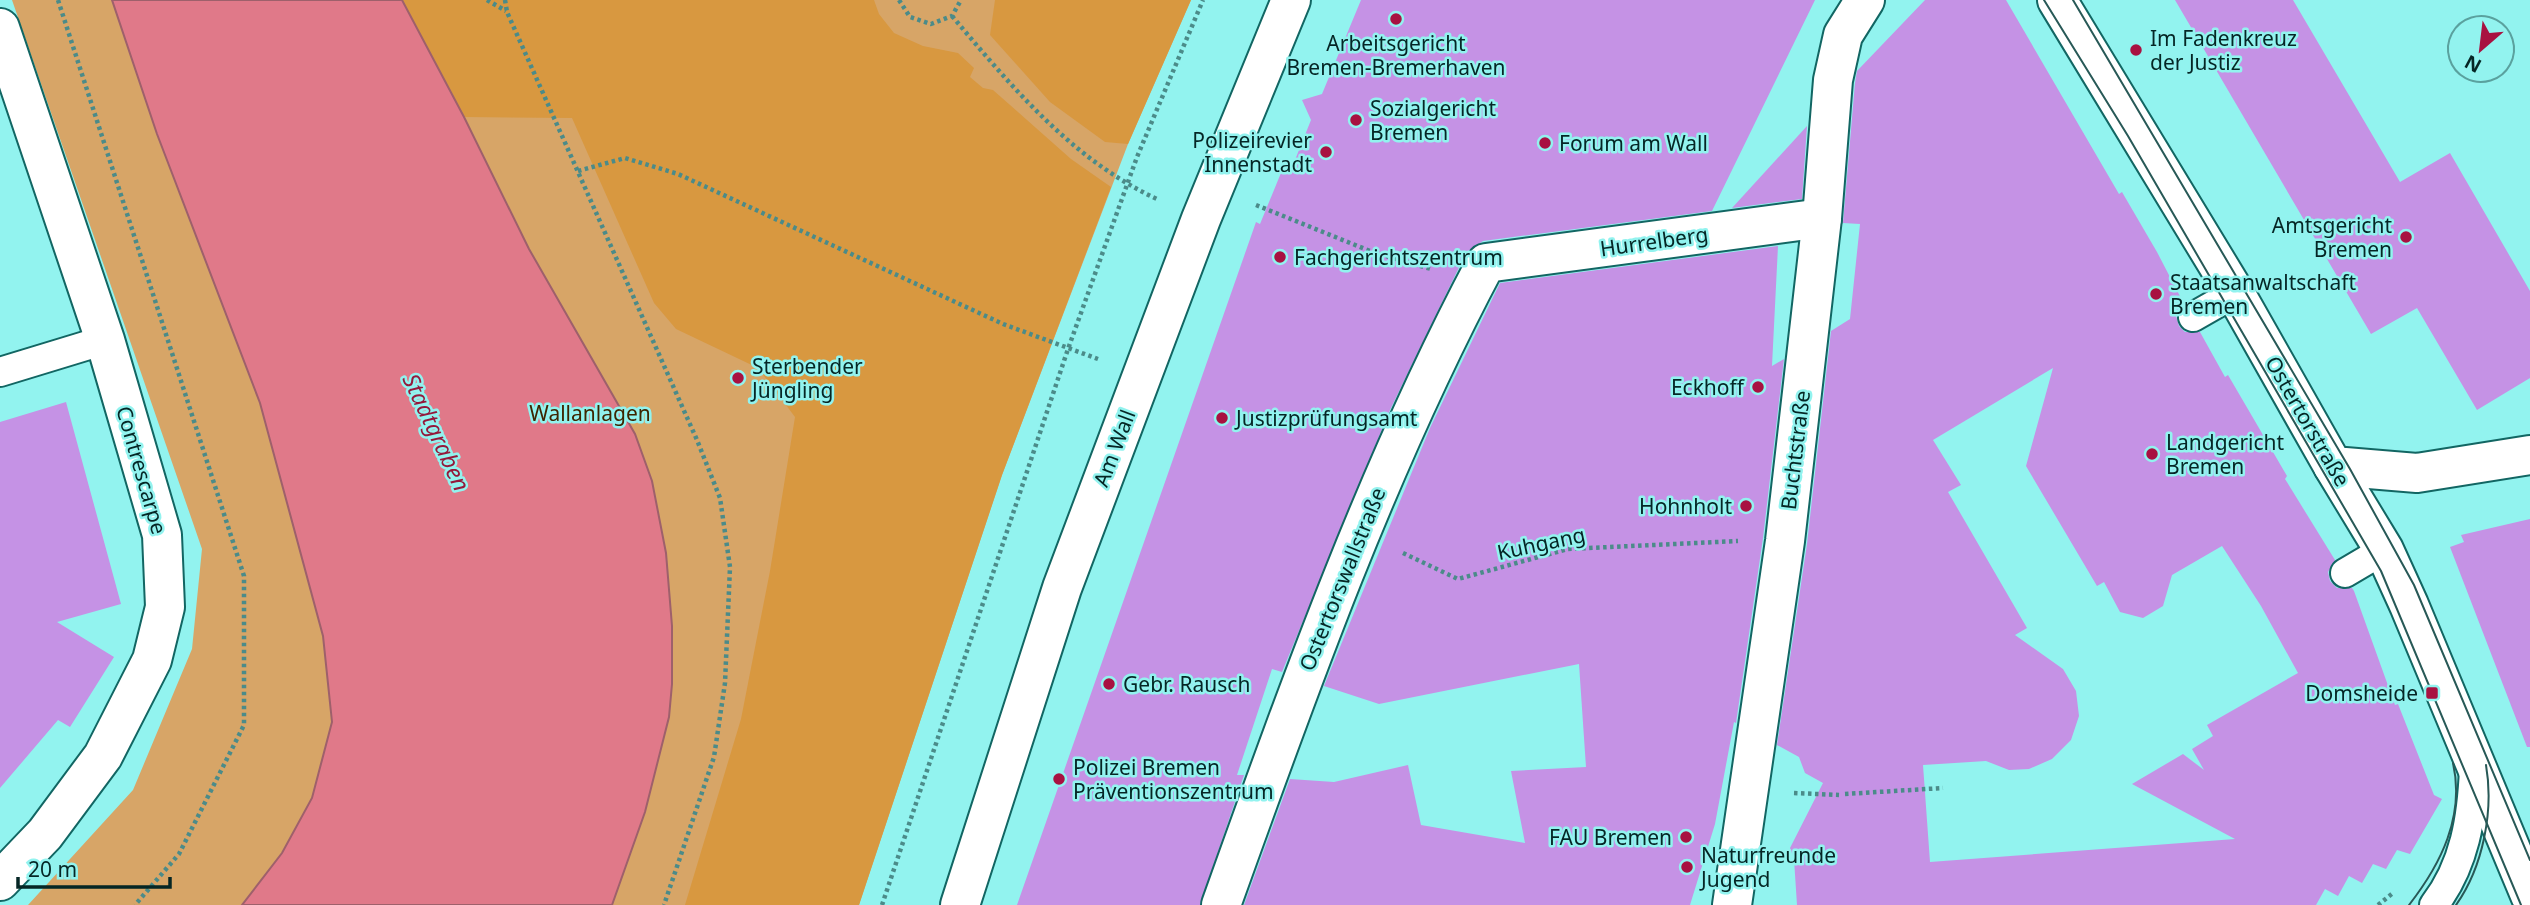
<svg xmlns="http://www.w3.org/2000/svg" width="2530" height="905" font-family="'Noto Sans',sans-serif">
<rect width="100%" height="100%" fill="#92f3ef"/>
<!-- green -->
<path fill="#d7a567" d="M12,0H1191L1128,144L1002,475L859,905H28L133,790L192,649L202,549Z"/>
<!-- forest -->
<g fill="#d89840">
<path d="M402,0H874L879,14L894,33L923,46L958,53L974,68L970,77L983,88L993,90L1071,159L1111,187L1002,475L859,905H685L741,719L770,571L795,417L758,368L676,329L654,303L572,118L464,117Z"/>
<path d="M995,0H1191L1128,144L1105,142L1050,102L990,35Z"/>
</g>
<!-- water -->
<path fill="#e07989" stroke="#9e606b" stroke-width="2" d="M112,0H402L464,117L529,249L635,434L652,481L666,553L672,626V684L669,717L645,812L612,905H242L282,853L312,798L332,722L323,636L260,403L157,134Z"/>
<!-- building -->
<g fill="#c592e5" fill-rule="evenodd">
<path d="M1361,0H1815L1712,211L1483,241L1466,253L1390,410L1282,672L1272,669L1237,775H1244L1200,905H1017L1256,222L1260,224L1283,168L1293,165L1311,120L1302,100L1322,94Z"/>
<path d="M1925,0H2006L2119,194L2122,192L2157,252L2184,304L2176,316L2179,326L2185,332H2200L2225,377L2228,375L2287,476L2285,479L2335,560L2328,572L2330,581L2337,588H2352L2354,591L2395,705L2398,704L2434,795L2442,799L2410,854L2397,850L2386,869L2373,864L2362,883L2349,876L2338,896L2325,889L2316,905H1797L1794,859L1790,848L1823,783L1805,773L1799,757L1777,745L1807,544L1831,331L1850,319L1860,224L1843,223L1855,83L1857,71ZM2053,368L2026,466L2097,586L2104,582L2120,612L2143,618L2163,606L2172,575L2222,546L2261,606L2298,673L2207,725L2213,736L2192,749L2204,770L2183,754L2132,784L2235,839L1930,862L1923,765L1986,761L2009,770L2029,769L2052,759L2071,740L2079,716L2076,691L2063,669L2015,635L2027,628L1948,492L1961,485L1933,440Z"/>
<path d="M2175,0H2293L2400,182L2450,153L2530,291V378L2477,410L2417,308L2371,334Z"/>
<path d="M1807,126L1802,199L1732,208Z"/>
<path d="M1778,246L1772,366L1784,359L1763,538L1736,723L1734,722L1715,824L1690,905H1244L1290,779L1334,782L1408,765L1421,825L1525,843L1511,771L1586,767L1579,664L1379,704L1324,686L1430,428L1500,283Z"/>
<path d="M66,402L121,604L57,622L114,657L70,727L58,720L0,788V422Z"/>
<path d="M2530,519V747H2527L2450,547L2464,542L2461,535Z"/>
</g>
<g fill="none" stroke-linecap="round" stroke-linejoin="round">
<!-- service casing -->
<g stroke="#126663" stroke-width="32">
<g id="service">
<path d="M2193,317L2235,293"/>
<path d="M0,372L105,340"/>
<path d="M2345,573L2384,550"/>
<path d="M2434,905C2465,865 2472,817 2474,768"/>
</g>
</g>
<!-- pedestrian casing -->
<g stroke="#126663" stroke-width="42">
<path id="pedestrian" d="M2333,466L2384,550L2409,605L2530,895"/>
</g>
<!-- minor casing -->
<g stroke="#126663" stroke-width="42">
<g id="minor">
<path d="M2057,0L2235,293L2333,466L2417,473L2530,455"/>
<path d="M0,28L105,340L162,535L165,607L152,660L103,756L45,834L0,881"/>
<path d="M1221,905C1299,687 1377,468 1486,263L1822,218"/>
<path d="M1732,905L1785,541L1822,218L1833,80L1843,35L1865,0"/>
</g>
</g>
<!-- secondary casing -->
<g stroke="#126663" stroke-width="42">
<path id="secondary" d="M960,905L1062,588L1201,219L1291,0"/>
</g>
<!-- path -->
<g stroke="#4b8b89" stroke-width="4.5" stroke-dasharray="3.5 3.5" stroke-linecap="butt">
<path d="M58,0L244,576V725L179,854L135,905"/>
<path d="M487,0L506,11"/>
<path d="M505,0L507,12L697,440L720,498L730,567L725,683L714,757L664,905"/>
<path d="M899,0L910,17L931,24L952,16L961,0"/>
<path d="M952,16C1012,87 1072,160 1159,200"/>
<path d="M578,171L625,158L678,174L1003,324L1098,359"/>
<path d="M1256,205L1375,253L1431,269"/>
<path d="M1403,553L1458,579L1568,549L1738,541"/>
<path d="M1794,793L1839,795"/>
<path d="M1845,794L1943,788"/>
<path d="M882,905L1068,349L1137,157L1203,0"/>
<path d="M2378,905L2393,893"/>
</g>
<!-- service -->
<use href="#service" stroke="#fff" stroke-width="28"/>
<!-- pedestrian -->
<use href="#pedestrian" stroke="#fff" stroke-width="38"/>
<!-- minor -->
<use href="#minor" stroke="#fff" stroke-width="38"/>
<!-- secondary -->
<use href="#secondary" stroke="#fff" stroke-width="38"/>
<!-- tram -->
<g stroke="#285957" stroke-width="2">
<path d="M2044,0L2128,136L2381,571L2521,905"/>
<path d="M2073,0L2350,469L2414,585L2530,860"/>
<path d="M2409,905C2441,864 2465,816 2453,763"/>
<path d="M2456,905C2483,867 2494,811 2486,765"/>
</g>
</g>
<!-- markers -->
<g fill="#a81141" stroke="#92f3ef" stroke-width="2.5">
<circle cx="1396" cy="19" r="7"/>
<circle cx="2136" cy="50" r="7"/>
<circle cx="1356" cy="120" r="7"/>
<circle cx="1545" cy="143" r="7"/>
<circle cx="1326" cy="152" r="7"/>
<circle cx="2406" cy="237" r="7"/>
<circle cx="1280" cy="257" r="7"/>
<circle cx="2156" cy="294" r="7"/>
<circle cx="738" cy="378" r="7"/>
<circle cx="1758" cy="387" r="7"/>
<circle cx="1222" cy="418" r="7"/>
<circle cx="2152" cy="454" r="7"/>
<circle cx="1746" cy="506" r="7"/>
<circle cx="1109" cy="684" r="7"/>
<rect x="2425" y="686" width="14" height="14" rx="3.5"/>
<circle cx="1059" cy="779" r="7"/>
<circle cx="1686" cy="837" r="7"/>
<circle cx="1687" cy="867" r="7"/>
</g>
<g text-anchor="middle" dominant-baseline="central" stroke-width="5" stroke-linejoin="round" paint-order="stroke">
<!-- poi labels -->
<g font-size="21" fill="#052625" stroke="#92f3ef" text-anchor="start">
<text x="2150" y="38">Im Fadenkreuz<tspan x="2150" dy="24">der Justiz</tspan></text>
<text x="1396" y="43" text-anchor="middle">Arbeitsgericht<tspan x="1396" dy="24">Bremen-Bremerhaven</tspan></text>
<text x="1370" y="108">Sozialgericht<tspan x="1370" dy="24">Bremen</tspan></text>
<text x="1312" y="140" text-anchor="end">Polizeirevier<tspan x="1312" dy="24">Innenstadt</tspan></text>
<text x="1559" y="143">Forum am Wall</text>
<text x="2392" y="225" text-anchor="end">Amtsgericht<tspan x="2392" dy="24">Bremen</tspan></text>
<text x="1294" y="257">Fachgerichtszentrum</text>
<text x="2170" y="282">Staatsanwaltschaft<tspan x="2170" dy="24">Bremen</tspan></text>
<text x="752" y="366">Sterbender<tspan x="752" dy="24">Jüngling</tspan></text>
<text x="1744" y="387" text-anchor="end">Eckhoff</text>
<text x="1236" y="418">Justizprüfungsamt</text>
<text x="2166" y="442">Landgericht<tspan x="2166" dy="24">Bremen</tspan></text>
<text x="1732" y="506" text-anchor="end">Hohnholt</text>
<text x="1123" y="684">Gebr. Rausch</text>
<text x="2418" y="693" text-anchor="end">Domsheide</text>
<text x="1073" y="767">Polizei Bremen<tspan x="1073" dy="24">Präventionszentrum</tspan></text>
<text x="1672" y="837" text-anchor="end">FAU Bremen</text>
<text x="1701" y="855">Naturfreunde<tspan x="1701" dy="24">Jugend</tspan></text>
</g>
<!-- street labels -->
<g font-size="21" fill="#052625" stroke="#92f3ef">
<text transform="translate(1654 241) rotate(-8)">Hurrelberg</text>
<text transform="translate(2308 421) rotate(60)">Ostertorstraße</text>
<text transform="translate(1114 448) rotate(-69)">Am Wall</text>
<text transform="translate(1795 450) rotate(-83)">Buchtstraße</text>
<text transform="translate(142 470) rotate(74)">Contrescarpe</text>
<text transform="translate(1541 543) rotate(-12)">Kuhgang</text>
<text transform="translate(1342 579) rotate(-68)">Ostertorswallstraße</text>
</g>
<!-- park labels -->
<g font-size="21" fill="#3e2500" stroke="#92f3ef">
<text x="590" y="413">Wallanlagen</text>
</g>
<!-- water labels -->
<g font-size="23" font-style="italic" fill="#94193b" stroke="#92f3ef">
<text transform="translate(437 432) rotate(65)">Stadtgraben</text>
</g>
</g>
<!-- north arrow -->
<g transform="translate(2481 49) rotate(208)"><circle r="33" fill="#92f3ef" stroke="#5aa19e" stroke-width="2"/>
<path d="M0-5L12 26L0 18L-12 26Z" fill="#a81141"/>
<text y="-10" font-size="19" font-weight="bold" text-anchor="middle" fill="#052625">N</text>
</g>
<!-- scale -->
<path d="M18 877v10h152v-10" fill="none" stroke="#052625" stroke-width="3.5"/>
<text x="28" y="877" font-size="21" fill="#052625" stroke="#92f3ef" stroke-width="5" paint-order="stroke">20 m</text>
</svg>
